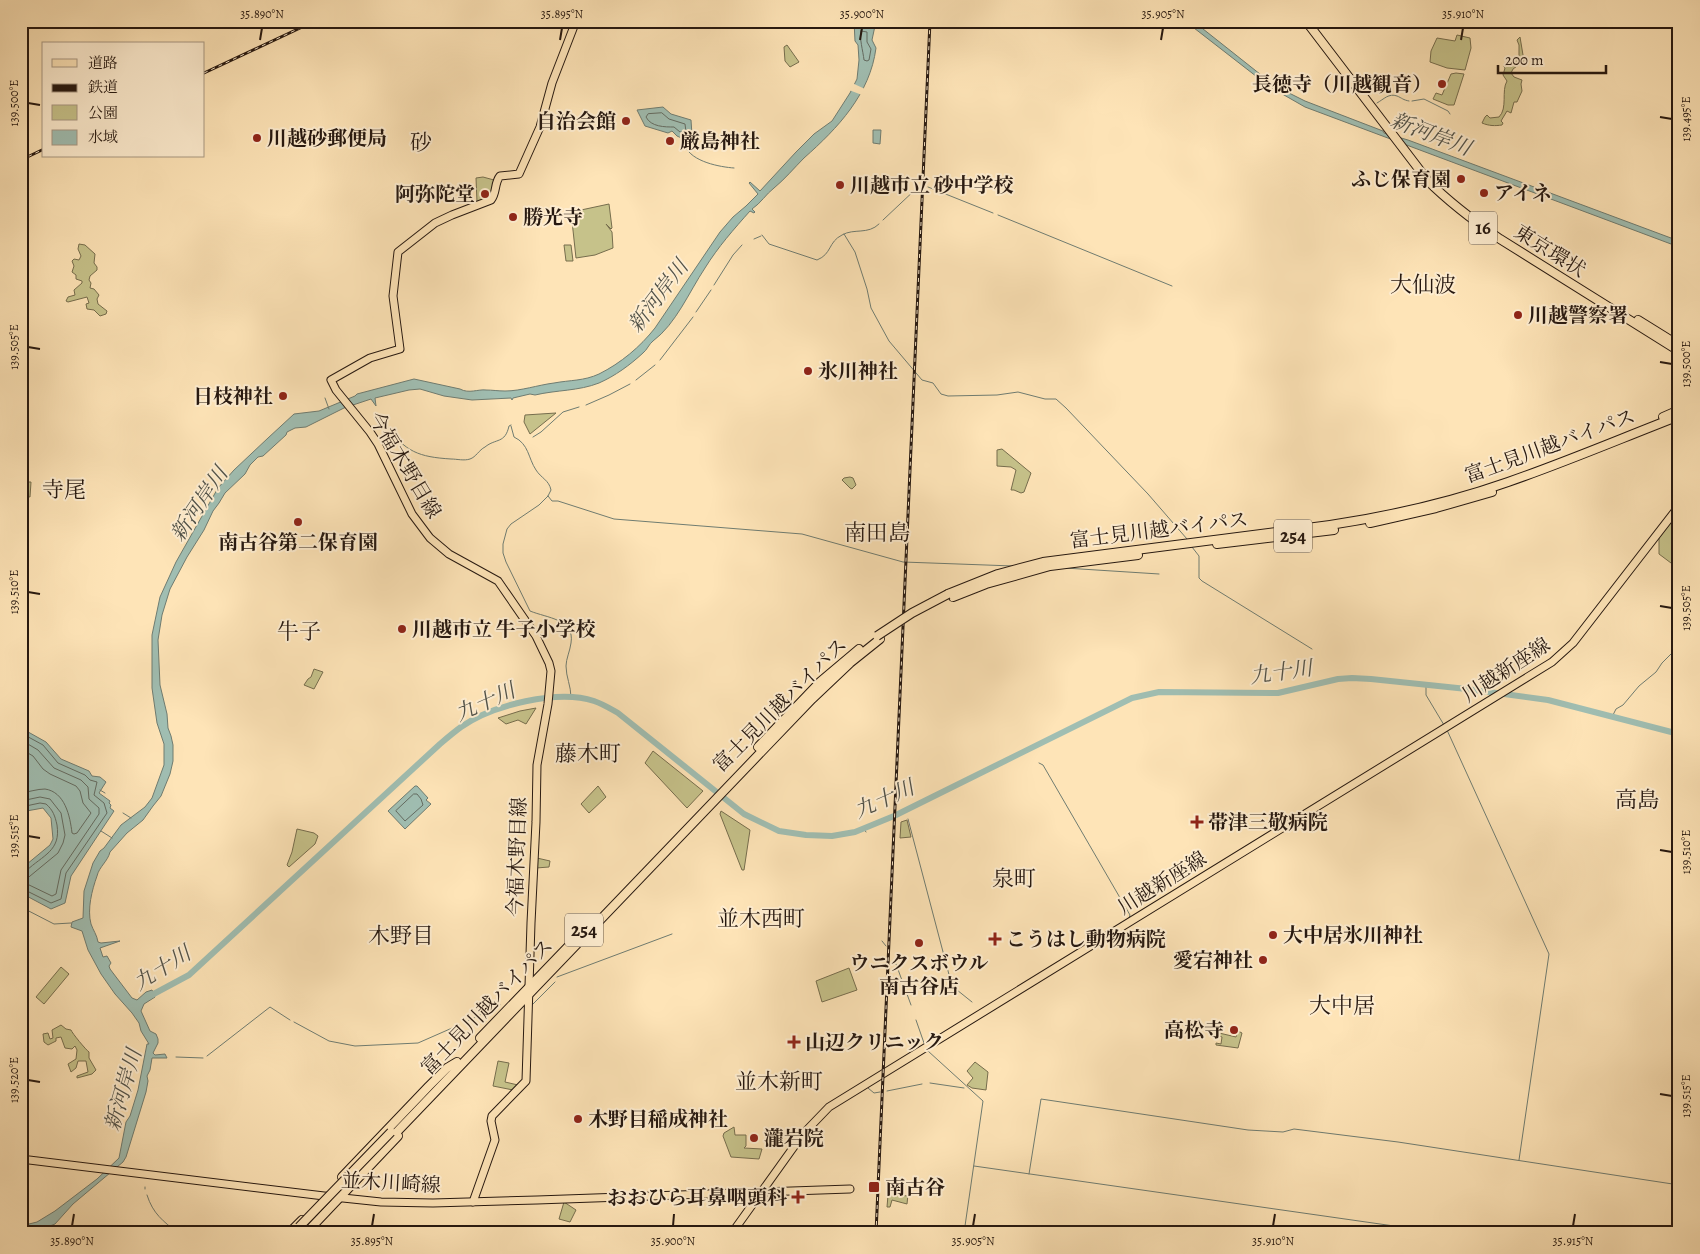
<svg xmlns="http://www.w3.org/2000/svg" width="1700" height="1254" font-family="Alegreya,'Noto Serif JP',serif">
<rect width="100%" height="100%" fill="#fee4b7"/>
<filter id="stains"><feTurbulence type="fractalNoise" baseFrequency=".004" numOctaves="4"/><feColorMatrix values="0 0 0 0 .2 0 0 0 0 .09 0 0 0 0 .02 0 0 0 .5 -.17"/></filter>
<radialGradient id="worn" r=".72"><stop offset=".6" stop-color="#630" stop-opacity="0"/><stop offset="1" stop-color="#630" stop-opacity=".3"/></radialGradient>
<!-- green -->
<g fill="#c6c28a" stroke="#766d4d">
<path d="M1457,35L1470,38L1471,48L1465,70L1447,68L1430,62L1431,51L1437,38L1455,41Z"/>
<path d="M1520,37L1524,61L1513,69L1511,73L1514,77L1522,80L1521,84L1522,91L1517,102H1514L1511,113L1507,111L1501,121L1503,123L1502,125C1495,126 1489,126 1482,123L1485,117L1487,115L1490,118L1499,117C1508,108 1501,91 1507,81L1503,75L1505,68L1504,67L1506,62L1511,63L1519,60V45L1517,40Z"/>
<path d="M787,45L799,62L790,67L785,61L784,47Z"/>
<path d="M1456,73L1464,74L1454,105H1448L1433,99L1436,93L1442,95L1451,74Z"/>
<path d="M483,177L494,180L492,196L477,202L476,178Z"/>
<path d="M609,204L612,228L611,229L606,224L612,232L613,248L595,255L576,258L572,221L583,218L581,217V210Z"/>
<path d="M79,244L85,245L95,254L94,263L97,267V270L90,276L89,280L91,283L90,288L94,289L99,295L97,299L98,304L107,311L106,314L100,316L94,310L87,309L86,304L89,303L87,297L68,302L66,301L68,297L75,295L74,290L82,283V281L76,279V275L72,272L74,266L72,261L74,259L79,260L81,256L78,249Z"/>
<path d="M564,245H571L573,261H566Z"/>
<path d="M556,413L530,434L524,422L525,415Z"/>
<path d="M1002,449L1031,473L1024,492L1021,493L1014,490H1011L1016,470L1011,467L997,466V450Z"/>
<path d="M850,477L853,478L856,485L852,489L850,488L842,480L844,478Z"/>
<path d="M21,482H31L30,497L25,496V500H21Z"/>
<path d="M1679,512V569L1659,554V538Z"/>
<path d="M314,669L323,672L314,689L304,685L308,679L311,677Z"/>
<path d="M536,708L526,724L518,720L506,724L498,718L520,711Z"/>
<path d="M653,751L703,791L687,808L645,763Z"/>
<path d="M598,786L606,797L589,813L581,804Z"/>
<path d="M721,811L750,830L744,870H742L720,814Z"/>
<path d="M907,820L911,837L900,838L901,822Z"/>
<path d="M297,829L314,833L318,836L315,844L289,867L287,865L292,852Z"/>
<path d="M537,858L550,861L549,867L536,868Z"/>
<path d="M61,967L69,974L44,1004L36,997Z"/>
<path d="M849,968L857,990L822,1002L816,981Z"/>
<path d="M61,1025L66,1029L71,1030C72,1033 86,1050 89,1052V1058L96,1070L92,1074L77,1078V1076L88,1072L86,1061H78L76,1068L71,1072L68,1064L76,1059L77,1050L75,1046L72,1049L65,1048L61,1037L56,1038V1041L48,1045L44,1042L43,1034L48,1033L50,1039L53,1038L52,1030Z"/>
<path d="M1238,1031L1242,1033L1238,1048L1216,1045V1043L1221,1044L1222,1037L1214,1034L1215,1032L1236,1037Z"/>
<path d="M498,1061L509,1063L505,1082L518,1085L513,1090L493,1086Z"/>
<path d="M975,1062L988,1072L986,1090L972,1088L967,1085L973,1078L967,1071Z"/>
<path d="M734,1127L735,1135H746V1146L744,1148L762,1149L759,1159L731,1157L723,1136L724,1133Z"/>
<path d="M889,1183H894L892,1194L907,1196L908,1194L907,1204L892,1200L890,1207H887Z"/>
<path d="M564,1202L576,1210L570,1222L559,1219Z"/>
</g>
<!-- water -->
<g fill="#a0beb2" stroke="#6f7c71">
<path d="M854,21H861L863,26L868,21H876L872,40L876,48C870,94 838,128 804,158C794,168 785,179 774,188C766,194 761,203 752,209L755,212L754,213L750,211C734,229 718,247 705,268C689,292 676,324 653,341C649,344 647,350 643,353C630,365 615,376 599,383C579,391 556,390 535,395L530,394L513,398L512,400L511,398L472,400L444,396L420,389L409,390L375,398L376,406L371,399L344,408L306,427L295,428L287,432L286,435L263,456L258,457L250,465L245,474L225,493L219,503L213,511L204,530L187,557L170,589L162,615L158,640L160,685L167,714L168,728L171,736L173,745V761L170,774L161,796L153,806L143,820L127,833L110,852C108,861 99,867 97,876C92,890 87,909 91,924C93,930 97,935 98,942L101,943L120,941L100,948L103,957L107,956L111,963L109,966L110,969L132,998L137,1000L146,992L152,990L155,997L144,1004L141,1011L150,1031L156,1034L158,1039V1043L153,1053L155,1055L165,1054L167,1058H152L150,1070L147,1076L148,1081L146,1092L126,1157L123,1162L73,1204L55,1224L42,1229L37,1233H21V1226L37,1222L55,1211L97,1179L119,1158L126,1122L130,1116L138,1090L147,1044H149L141,1031L139,1023L132,1013L115,994L101,974L88,950L82,931L71,927L72,922L83,918L84,891L93,863L100,851L104,848L121,825L145,807L152,798L164,765V744L157,723L152,688V635L160,597L176,562L218,488L234,470L268,438L294,414L319,411L355,396L357,394L414,379L460,389C469,394 478,389 486,390C492,390 498,391 505,391C521,391 538,385 554,383C570,380 584,381 599,374C621,363 640,347 655,328L720,232L733,217L746,206L758,194L749,183L750,182L760,191L796,152L814,134L832,121L850,93L857,79L859,60L858,45L855,41Z"/>
<path d="M1185,21H1193L1270,82L1284,90L1286,88L1288,90L1287,92L1305,101L1383,131L1384,133L1408,140L1679,241V247L1305,107L1270,87Z"/>
<path d="M663,107L671,114L691,120L692,135L688,141L677,136L672,131L668,133L645,126L637,110Z"/>
<path d="M873,130H881L880,144L873,143Z"/>
<path d="M21,728L46,742L61,759L89,771L92,776L100,777L106,782L99,793L110,801L109,803L111,805L110,808L114,811L71,876L65,903L51,909L21,893V869L50,845L53,839L51,818L43,808L21,812Z"/>
<path d="M415,786H417L428,798L426,800L431,804L405,829L388,811Z"/>
</g>
<!-- pier -->
<path fill="#fee4b7" d="M852,83L865,89L862,95L849,90Z"/>
<g fill="none" stroke-linecap="round" stroke-linejoin="round">
<!-- shore -->
<g stroke="#636b61" stroke-width="1">
<path d="M861,31L867,32V42L871,49L869,60L867,61L864,60C863,51 859,37 861,31Z"/>
<path d="M662,113L669,119L685,124L686,132H680L674,127C665,127 651,127 646,117L648,114Z"/>
<path d="M21,733L43,745L58,763L85,775L90,780L97,782L94,795L104,803L107,813L66,873L61,899L51,903L25,890L21,889"/>
<path d="M21,740L38,750L54,768L81,780L88,787L89,799L99,808V814L61,870L56,894L52,896L25,883L24,881L58,853L63,843L65,835L61,813L50,799L40,797L21,801"/>
<path d="M21,749L33,756L43,769L50,774L76,786L80,791L83,803L91,813L77,833L74,834L72,833C70,816 65,792 45,789C37,789 29,792 21,793"/>
<path d="M414,794H417L421,799L423,805L405,821L396,811Z"/>
<path d="M21,807L40,803L46,804C53,810 55,816 57,825C61,851 43,855 26,871L21,872"/>
</g>
<!-- stream -->
<g stroke="#6f7c71" stroke-width="1">
<path d="M1412,101L1424,99L1448,111L1450,114"/>
<path d="M1377,103C1384,99 1389,93 1397,96C1402,98 1403,100 1409,101"/>
<path d="M686,139L685,146C692,162 720,167 734,168"/>
<path d="M928,187L993,213"/>
<path d="M998,215L1172,286"/>
<path d="M883,220L917,188"/>
<path d="M844,234L855,252L867,289L871,308L889,341L922,380L933,383L941,394L948,396L997,395L1018,392L1045,399H1056L1066,408L1148,494L1187,539"/>
<path d="M762,235L769,244L817,260C832,254 828,242 842,235C854,228 868,235 879,224"/>
<path d="M754,239L761,236"/>
<path d="M714,285L733,255L742,245"/>
<path d="M696,312L711,290"/>
<path d="M660,360L693,317"/>
<path d="M636,380L655,365"/>
<path d="M325,398L329,409"/>
<path d="M586,405L609,395L630,384"/>
<path d="M386,425C405,452 419,457 451,459C457,459 464,461 470,459C476,457 479,450 485,447C496,438 505,444 509,426L511,425"/>
<path d="M511,426L514,437C529,444 528,458 536,470C541,478 549,480 551,490L548,496L539,505L511,524L507,529L503,544V553L506,562L530,611C547,618 575,619 571,643C570,651 566,659 566,666C566,677 571,686 571,697"/>
<path d="M533,437L541,432L563,412L579,407"/>
<path d="M548,496L552,501H558L614,519L802,534L903,562L1013,566"/>
<path d="M1192,547L1199,556V578L1202,581L1312,649"/>
<path d="M1065,568L1159,574"/>
<path d="M1426,685V695L1444,725"/>
<path d="M1612,717L1616,709L1623,705L1639,686L1656,672L1662,663L1679,646"/>
<path d="M1447,730L1549,954L1519,1160"/>
<path d="M1039,763L1043,765L1130,915L1129,918"/>
<path d="M100,790L105,793"/>
<path d="M123,813L131,818"/>
<path d="M908,819L952,986"/>
<path d="M864,829L866,832"/>
<path d="M101,831L112,838"/>
<path d="M21,907L54,924L71,923"/>
<path d="M1097,938L1104,934"/>
<path d="M882,941L886,946"/>
<path d="M896,964L911,1005"/>
<path d="M557,977L672,934"/>
<path d="M957,990L972,1002"/>
<path d="M531,1006L555,982"/>
<path d="M916,1020L924,1043"/>
<path d="M294,1022L329,1041L355,1046L418,1043L459,1025"/>
<path d="M466,1022L500,1005"/>
<path d="M928,1051L983,1101L964,1233"/>
<path d="M207,1056L270,1007L290,1020"/>
<path d="M176,1057L203,1058"/>
<path d="M930,1083L964,1088"/>
<path d="M868,1088L874,1093L880,1092"/>
<path d="M887,1091L922,1084"/>
<path d="M974,1166L1443,1233"/>
<path d="M1029,1174L1041,1099L1248,1130L1283,1132L1294,1129L1398,1142L1679,1185"/>
<path d="M145,1187V1189"/>
<path d="M147,1195C153,1214 163,1221 178,1233"/>
</g>
<!-- river -->
<path stroke="#a0beb2" stroke-width="6" d="M148,997L189,975L440,744C447,738 454,732 461,727C492,705 558,689 594,701C603,704 611,709 618,713L744,814L779,831L806,835L832,836L855,832L894,816L1132,698L1159,692L1278,693L1338,679L1352,678L1371,679L1467,689L1548,700L1679,734"/>
<!-- major casing -->
<g stroke="#261810" stroke-width="9">
<g id="major">
<path d="M21,1159L324,1196L381,1202L433,1203L537,1200L850,1189"/>
<path d="M473,1202L495,1140L491,1121L492,1116L526,1081L531,923L536,822L537,765L548,704L551,671L549,663L536,636L498,581L449,554L430,538L412,514L378,444L370,432L336,390L331,380L370,358L400,349L393,296L398,252L435,223L452,215L491,200C497,193 494,183 500,176L519,174L540,127L552,83L576,21"/>
<path d="M732,1233L803,1134L829,1107L1552,662L1573,643L1679,506"/>
</g>
</g>
<!-- highway casing -->
<g stroke="#261810" stroke-width="10">
<g id="highway">
<path d="M1306,21L1428,181C1450,203 1474,221 1500,239L1679,351"/>
<path d="M1638,320L1675,343"/>
<path d="M1663,417L1679,410"/>
<path d="M1370,523L1436,508L1492,492"/>
<path d="M1217,544L1334,530"/>
<path d="M948,594L998,574L1043,562L1330,525C1390,516 1451,502 1508,482C1566,462 1622,438 1679,416"/>
<path d="M953,597L986,584L1050,566L1138,555"/>
<path d="M758,747L821,681L859,649"/>
<path d="M480,1038L585,929"/>
<path d="M392,1137L812,699L850,663L880,639"/>
<path d="M342,1177L429,1086L447,1068L457,1062"/>
<path d="M289,1233L302,1220"/>
<path d="M306,1233L398,1136"/>
</g>
</g>
<!-- major -->
<use href="#major" stroke="#fee4b7" stroke-width="7"/>
<!-- highway -->
<use href="#highway" stroke="#fee4b7" stroke-width="8"/>
<!-- rail casing -->
<g stroke="#261810" stroke-width="3">
<g id="rail">
<path d="M204,73L315,21"/>
<path d="M21,160L44,149"/>
<path d="M876,1233L930,21"/>
</g>
</g>
<!-- rail -->
<use href="#rail" stroke="#feedd0" stroke-width="1" stroke-dasharray="4" stroke-linecap="butt"/>
<!-- highway-bridge casing -->
<g stroke="#261810" stroke-width="10" stroke-linecap="butt">
<g id="highway-bridge">
<path d="M877,636L912,613L948,594"/>
<path d="M299,1227L391,1132"/>
</g>
</g>
<!-- highway-bridge -->
<use href="#highway-bridge" stroke="#fee4b7" stroke-width="8"/>
</g>
<!-- ticks -->
<path fill="none" stroke="#261810" stroke-width="2" d="M260,40L262,28M560,40L562,28M860,40L862,28M1161,40L1163,28M1461,40L1463,28M28,103L40,105M1660,117L1672,119M28,347L40,349M1660,362L1672,364M28,592L40,594M1660,606L1672,608M28,836L40,838M1660,850L1672,852M28,1080L40,1082M1660,1094L1672,1096M72,1226L74,1214M372,1226L374,1214M673,1226L674,1214M973,1226L975,1214M1273,1226L1275,1214M1573,1226L1575,1214"/>
<!-- markers -->
<g fill="#8f2418" stroke="#feedd0" stroke-width="2">
<circle cx="1442" cy="84" r="5"/>
<circle cx="626" cy="121" r="5"/>
<circle cx="257" cy="138" r="5"/>
<circle cx="670" cy="141" r="5"/>
<circle cx="1461" cy="179" r="5"/>
<circle cx="840" cy="185" r="5"/>
<circle cx="1484" cy="193" r="5"/>
<circle cx="485" cy="194" r="5"/>
<circle cx="513" cy="217" r="5"/>
<circle cx="1518" cy="315" r="5"/>
<circle cx="808" cy="371" r="5"/>
<circle cx="283" cy="396" r="5"/>
<circle cx="298" cy="522" r="5"/>
<circle cx="402" cy="629" r="5"/>
<path d="M1194.5 814.5h5v5h5v5h-5v5h-5v-5h-5v-5h5z"/>
<circle cx="1273" cy="935" r="5"/>
<path d="M992.5 931.5h5v5h5v5h-5v5h-5v-5h-5v-5h5z"/>
<circle cx="919" cy="943" r="5"/>
<circle cx="1263" cy="960" r="5"/>
<circle cx="1234" cy="1030" r="5"/>
<path d="M791.5 1034.5h5v5h5v5h-5v5h-5v-5h-5v-5h5z"/>
<circle cx="578" cy="1119" r="5"/>
<circle cx="754" cy="1138" r="5"/>
<rect x="868" y="1181" width="12" height="12" rx="2.5"/>
<path d="M795.5 1189.5h5v5h5v5h-5v5h-5v-5h-5v-5h5z"/>
</g>
<g text-anchor="middle" dominant-baseline="central" stroke-width="4" stroke-linejoin="round" paint-order="stroke">
<!-- shield labels -->
<g fill="#feedd0" stroke="#67584a" stroke-width="1">
<rect x="1469" y="211.5" width="28" height="33" rx="4"/>
<rect x="1274" y="519.5" width="38" height="33" rx="4"/>
<rect x="565" y="913.5" width="38" height="33" rx="4"/>
</g>
<g font-size="19" font-weight="bold" fill="#261810">
<text x="1483" y="228">16</text>
<text x="1293" y="536">254</text>
<text x="584" y="930">254</text>
</g>
<!-- poi labels -->
<g font-size="20" font-weight="bold" fill="#261810" stroke="#feedd0" text-anchor="start">
<text x="1432" y="84" text-anchor="end">長徳寺（川越観音）</text>
<text x="616" y="121" text-anchor="end">自治会館</text>
<text x="267" y="138">川越砂郵便局</text>
<text x="680" y="141">厳島神社</text>
<text x="1451" y="179" text-anchor="end">ふじ保育園</text>
<text x="850" y="185">川越市立 砂中学校</text>
<text x="1494" y="193">アイネ</text>
<text x="475" y="194" text-anchor="end">阿弥陀堂</text>
<text x="523" y="217">勝光寺</text>
<text x="1528" y="315">川越警察署</text>
<text x="818" y="371">氷川神社</text>
<text x="273" y="396" text-anchor="end">日枝神社</text>
<text x="298" y="542" text-anchor="middle">南古谷第二保育園</text>
<text x="412" y="629">川越市立 牛子小学校</text>
<text x="1208" y="822">帯津三敬病院</text>
<text x="1283" y="935">大中居氷川神社</text>
<text x="1006" y="939">こうはし動物病院</text>
<text x="1253" y="960" text-anchor="end">愛宕神社</text>
<text x="919" y="963" text-anchor="middle">ウニクスボウル<tspan x="919" dy="23">南古谷店</tspan></text>
<text x="1224" y="1030" text-anchor="end">高松寺</text>
<text x="805" y="1042">山辺クリニック</text>
<text x="588" y="1119">木野目稲成神社</text>
<text x="764" y="1138">瀧岩院</text>
<text x="885" y="1187">南古谷</text>
<text x="787" y="1197" text-anchor="end">おおひら耳鼻咽頭科</text>
</g>
<!-- street labels -->
<g font-size="20" fill="#261810" stroke="#feedd0">
<text transform="translate(1550 251) rotate(32)">東京環状</text>
<text transform="translate(1550 446) rotate(-20)">富士見川越バイパス</text>
<text transform="translate(405 465) rotate(59)">今福木野目線</text>
<text transform="translate(1159 530) rotate(-7)">富士見川越バイパス</text>
<text transform="translate(1506 670) rotate(-33)">川越新座線</text>
<text transform="translate(780 705) rotate(-45)">富士見川越バイパス</text>
<text transform="translate(517 857) rotate(-88)">今福木野目線</text>
<text transform="translate(1162 883) rotate(-32)">川越新座線</text>
<text transform="translate(487 1007) rotate(-46)">富士見川越バイパス</text>
<text transform="translate(391 1183) rotate(3)">並木川崎線</text>
</g>
<!-- water labels -->
<g font-size="21" font-style="italic" fill="#515249" stroke="#feedd0">
<text transform="translate(1431 134) rotate(21)">新河岸川</text>
<text transform="translate(658 296) rotate(-53)">新河岸川</text>
<text transform="translate(199 504) rotate(-56)">新河岸川</text>
<text transform="translate(1281 672) rotate(-8)">九十川</text>
<text transform="translate(485 702) rotate(-24)">九十川</text>
<text transform="translate(884 799) rotate(-24)">九十川</text>
<text transform="translate(162 968) rotate(-32)">九十川</text>
<text transform="translate(123 1090) rotate(-74)">新河岸川</text>
</g>
<!-- quarter labels -->
<g font-size="22" fill="#261810" stroke="#feedd0">
<text x="421" y="143">砂</text>
<text x="1423" y="285">大仙波</text>
<text x="64" y="490">寺尾</text>
<text x="877" y="533">南田島</text>
<text x="299" y="632">牛子</text>
<text x="588" y="754">藤木町</text>
<text x="1637" y="800">高島</text>
<text x="1014" y="879">泉町</text>
<text x="761" y="919">並木西町</text>
<text x="401" y="936">木野目</text>
<text x="1342" y="1006">大中居</text>
<text x="779" y="1082">並木新町</text>
</g>
</g>
<!-- margin -->
<rect width="1700" height="1254" fill="none" stroke="#fee4b7" stroke-width="55"/>
<!-- legend -->
<rect x="42" y="42" width="162" height="115" fill="#feedd0" stroke="#a89883"/>
<rect x="52" y="59" width="25" height="8" fill="#fee4b7" stroke="#a89883"/>
<text x="88" y="68" font-size="15" fill="#261810">道路</text>
<rect x="52" y="84" width="25" height="8" fill="#261810" stroke="#a89883"/>
<text x="88" y="92" font-size="15" fill="#261810">鉄道</text>
<rect x="52" y="105" width="25" height="15" fill="#c6c28a" stroke="#a89883"/>
<text x="88" y="118" font-size="15" fill="#261810">公園</text>
<rect x="52" y="130" width="25" height="15" fill="#a0beb2" stroke="#a89883"/>
<text x="88" y="142" font-size="15" fill="#261810">水域</text>
<!-- scale -->
<path d="M1498 65v8h108v-8" fill="none" stroke="#261810" stroke-width="2.5"/>
<text x="1505" y="65" font-size="15" fill="#261810" stroke="#feedd0" stroke-width="4" paint-order="stroke">200 m</text>
<rect x="28" y="28" width="1644" height="1198" fill="none" stroke="#261810" stroke-width="2"/>
<g font-size="12" text-anchor="middle" fill="#261810">
<text x="262" y="18">35.890°N</text>
<text x="562" y="18">35.895°N</text>
<text x="862" y="18">35.900°N</text>
<text x="1163" y="18">35.905°N</text>
<text x="1463" y="18">35.910°N</text>
<text transform="translate(14 103) rotate(-90)" y="4">139.500°E</text>
<text transform="translate(1686 119) rotate(-90)" y="4">139.495°E</text>
<text transform="translate(14 347) rotate(-90)" y="4">139.505°E</text>
<text transform="translate(1686 364) rotate(-90)" y="4">139.500°E</text>
<text transform="translate(14 592) rotate(-90)" y="4">139.510°E</text>
<text transform="translate(1686 608) rotate(-90)" y="4">139.505°E</text>
<text transform="translate(14 836) rotate(-90)" y="4">139.515°E</text>
<text transform="translate(1686 852) rotate(-90)" y="4">139.510°E</text>
<text transform="translate(14 1080) rotate(-90)" y="4">139.520°E</text>
<text transform="translate(1686 1096) rotate(-90)" y="4">139.515°E</text>
<text x="72" y="1245">35.890°N</text>
<text x="372" y="1245">35.895°N</text>
<text x="673" y="1245">35.900°N</text>
<text x="973" y="1245">35.905°N</text>
<text x="1273" y="1245">35.910°N</text>
<text x="1573" y="1245">35.915°N</text>
</g>
<rect width="100%" height="100%" filter="url(#stains)"/>
<rect width="100%" height="100%" fill="url(#worn)"/>
</svg>
